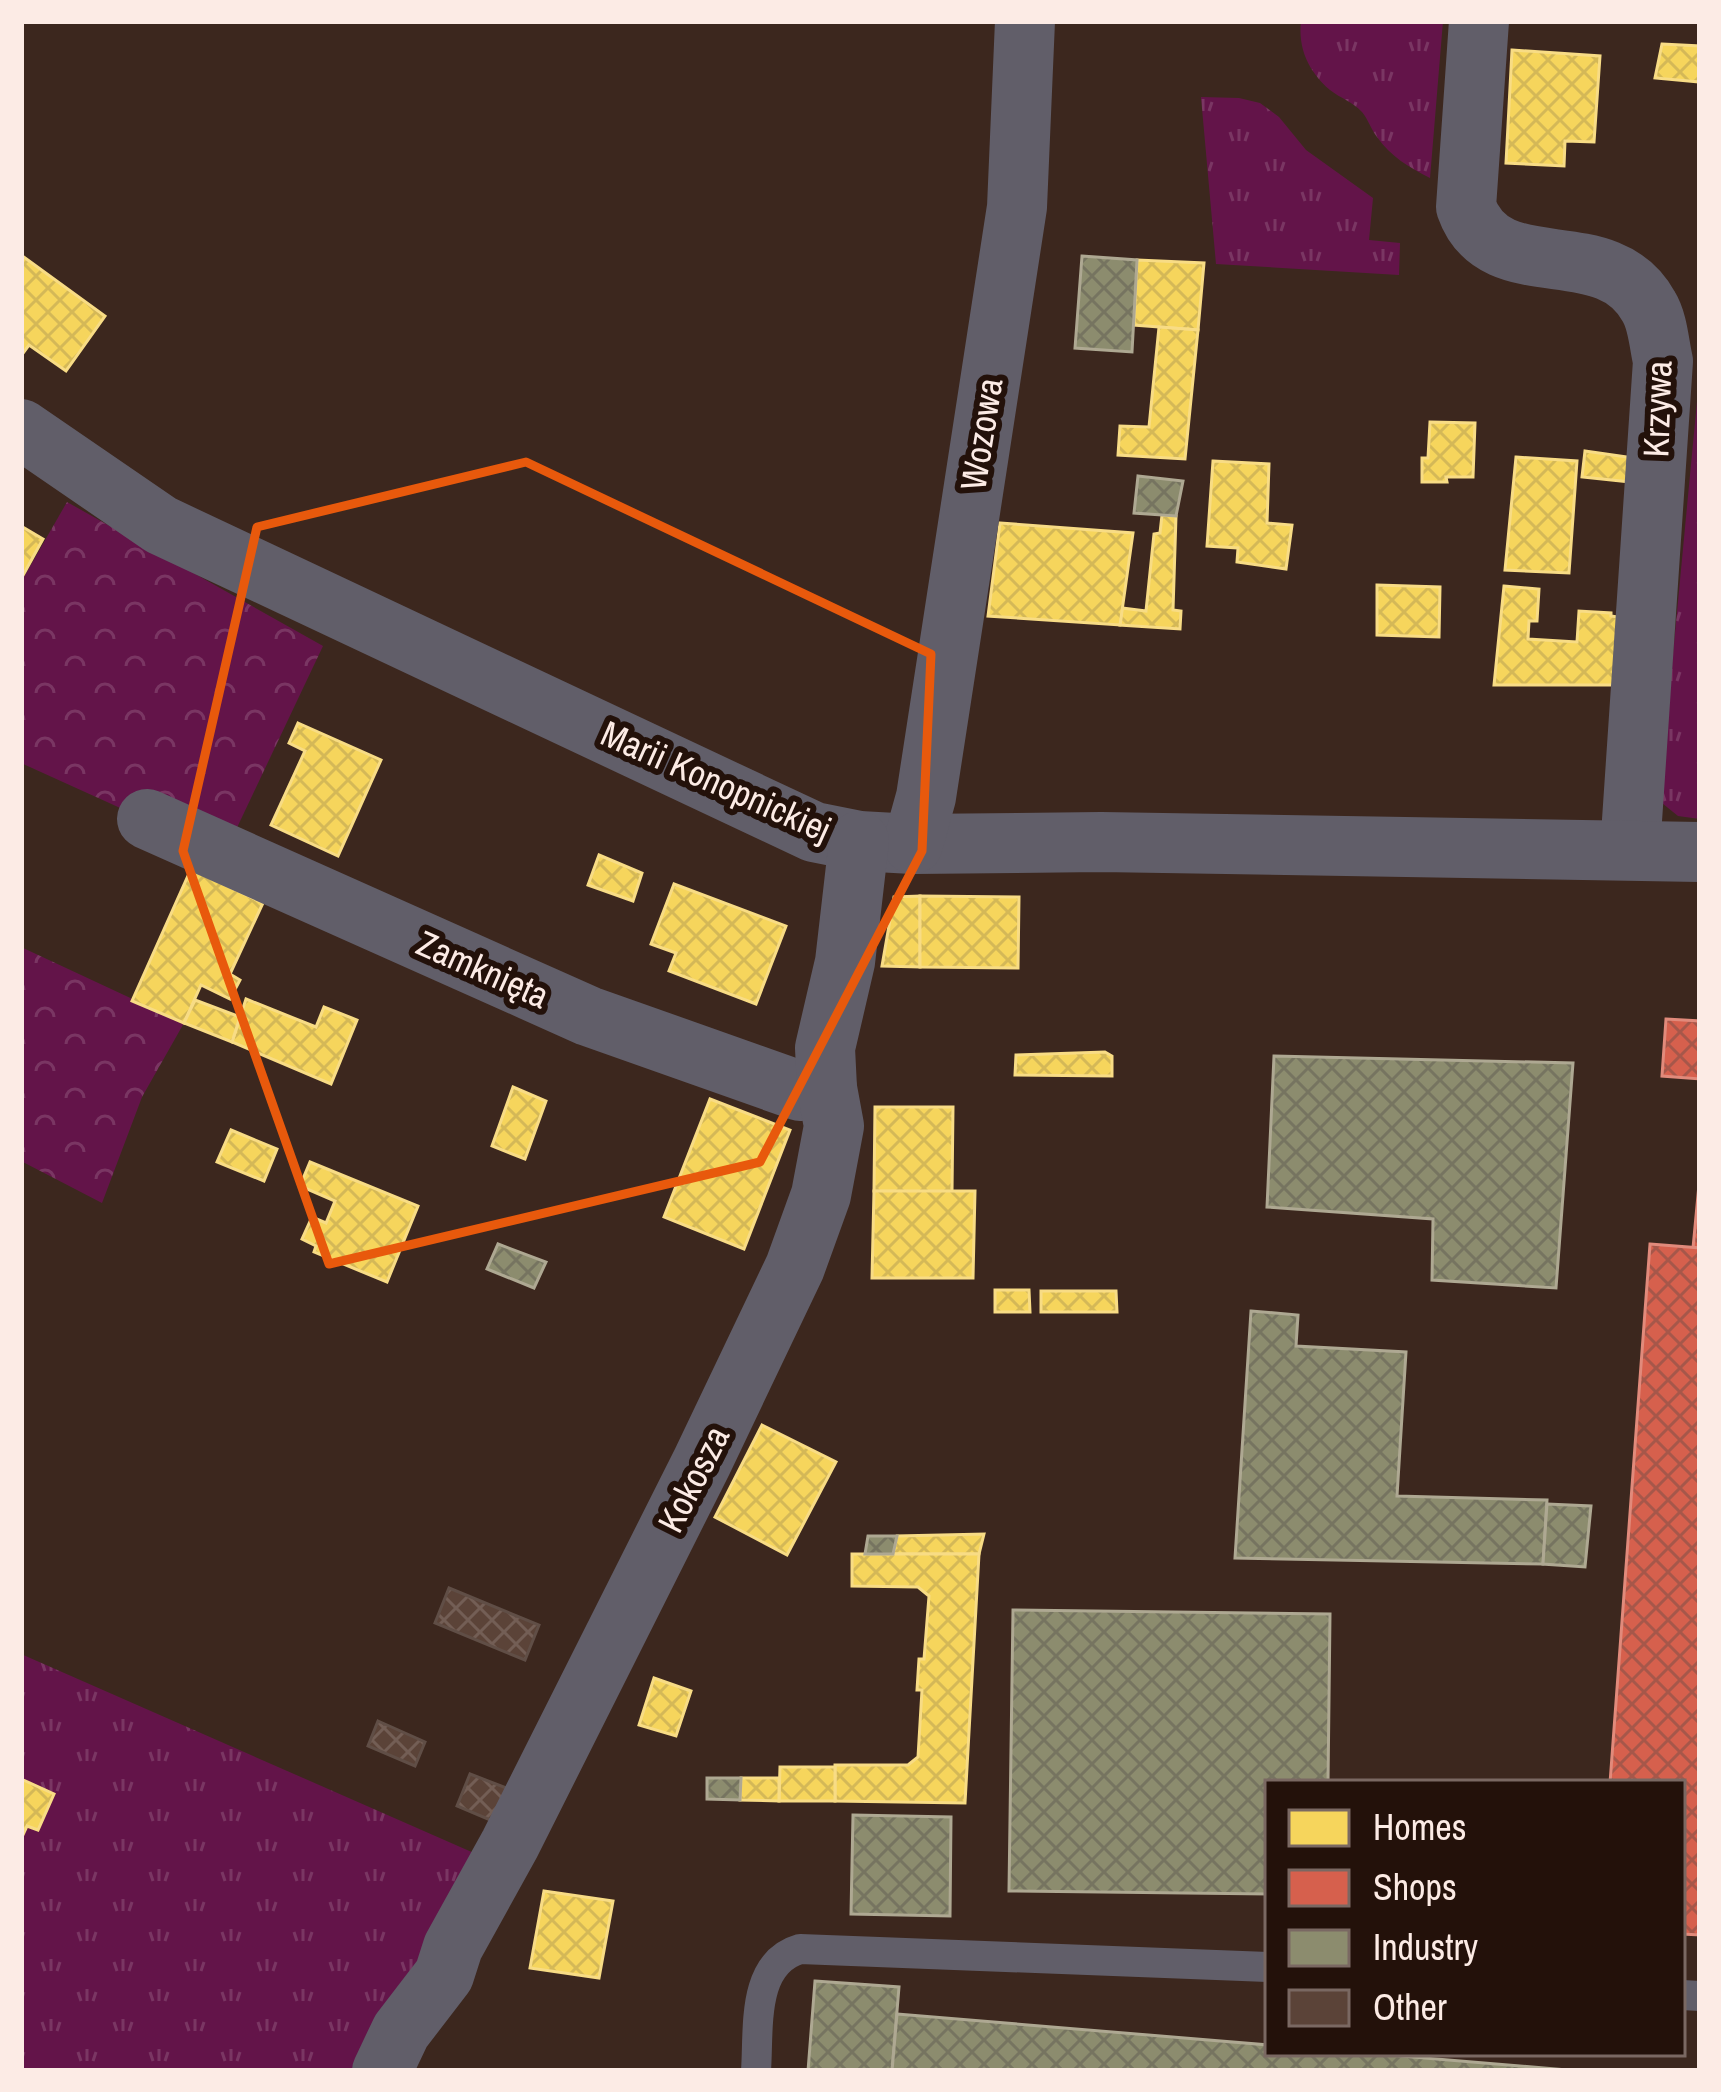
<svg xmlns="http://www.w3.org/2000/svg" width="1721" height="2092" font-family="'Archivo Narrow',sans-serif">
<defs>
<pattern id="grass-tufts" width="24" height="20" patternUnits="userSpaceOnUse" patternTransform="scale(3)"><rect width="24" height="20" fill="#631449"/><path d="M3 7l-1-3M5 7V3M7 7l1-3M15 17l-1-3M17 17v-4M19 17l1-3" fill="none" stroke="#7a3663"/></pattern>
<pattern id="forest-crowns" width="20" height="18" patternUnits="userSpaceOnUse" patternTransform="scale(3)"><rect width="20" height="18" fill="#631449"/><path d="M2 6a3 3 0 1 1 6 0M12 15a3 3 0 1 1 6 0" fill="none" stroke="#7a3663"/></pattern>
<pattern id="homes-cross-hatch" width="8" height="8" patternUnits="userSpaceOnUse" patternTransform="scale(3)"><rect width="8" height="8" fill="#f6d55c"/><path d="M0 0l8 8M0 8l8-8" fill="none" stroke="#d4b857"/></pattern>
<pattern id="shops-cross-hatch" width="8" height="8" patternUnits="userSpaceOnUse" patternTransform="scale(3)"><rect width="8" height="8" fill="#d6604d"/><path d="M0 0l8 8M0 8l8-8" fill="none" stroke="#a6574a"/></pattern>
<pattern id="industry-cross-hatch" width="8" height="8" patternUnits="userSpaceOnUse" patternTransform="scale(3)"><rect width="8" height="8" fill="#8c8c6e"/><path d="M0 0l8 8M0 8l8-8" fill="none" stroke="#767460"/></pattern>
<pattern id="building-cross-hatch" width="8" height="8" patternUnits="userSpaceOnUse" patternTransform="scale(3)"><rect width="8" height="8" fill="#5b4338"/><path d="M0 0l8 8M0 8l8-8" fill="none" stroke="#735e55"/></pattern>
</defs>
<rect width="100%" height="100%" fill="#3c271e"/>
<!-- grass -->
<g fill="url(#grass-tufts)">
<path d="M1301,21H1443L1430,178C1409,167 1391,157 1377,137C1371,129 1368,119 1362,112C1353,102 1340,98 1330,90C1308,71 1298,48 1301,21Z"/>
<path d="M1201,97L1239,98L1260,103L1279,117L1306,150L1373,198L1369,240L1400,243L1399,275L1216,264Z"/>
<path d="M1700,370V819L1678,816L1662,803L1660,791Z"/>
<path d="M21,1654L483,1857L371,2071H21Z"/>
</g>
<!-- forest -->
<g fill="url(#forest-crowns)">
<path d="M67,502L323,646L224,855L21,763V582Z"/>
<path d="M21,947L184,1023L142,1097L102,1203L21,1161Z"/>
</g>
<!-- homes -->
<g fill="url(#homes-cross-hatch)" stroke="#f8dc85" stroke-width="3">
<path d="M1662,44L1700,46V82L1655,78Z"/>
<path d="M1512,50L1600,56L1594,142L1565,141L1564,166L1506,163Z"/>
<path d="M21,255L105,316L66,371L29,345L21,356Z"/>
<path d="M1137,260L1204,263L1198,330L1134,325Z"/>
<path d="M1159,327L1198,330L1185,459L1118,455L1120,426L1149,427Z"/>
<path d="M1430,422L1475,423L1473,477H1446L1447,482H1422V458H1428Z"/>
<path d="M1585,451L1634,458L1631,482L1582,477Z"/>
<path d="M1516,457L1577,461L1569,573L1505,570Z"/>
<path d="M1213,461L1269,464L1267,523L1292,525L1286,569L1237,562L1238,548L1207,546Z"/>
<path d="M1162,515L1176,516L1173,610L1181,611L1180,629L1120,625L1122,608L1146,611L1154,534L1160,533Z"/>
<path d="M1000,523L1133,533L1120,625L988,616Z"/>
<path d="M21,526L43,539L21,579Z"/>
<path d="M1377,585L1440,587L1439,637L1377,635Z"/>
<path d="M1504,586L1539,589L1537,621H1529L1528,639L1577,642L1579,611L1611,613V616L1625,618L1616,685H1494Z"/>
<path d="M298,723L381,760L338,856L271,825L305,751L289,743Z"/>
<path d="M599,855L642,873L633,901L588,885Z"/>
<path d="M191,869L263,903L230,974L240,980L230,999L201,985L184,1023L132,1001Z"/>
<path d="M674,884L786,926L756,1004L669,971L676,953L651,944Z"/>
<path d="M920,896V967L882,966L894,897Z"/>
<path d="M920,896L1019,897L1018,968L920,967Z"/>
<path d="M246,999L316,1027L324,1007L357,1020L331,1084L232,1042Z"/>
<path d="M195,1000L240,1017L232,1042L184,1023Z"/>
<path d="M1105,1052L1112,1056V1076L1015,1075L1016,1055Z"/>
<path d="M513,1087L546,1101L525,1159L492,1146Z"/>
<path d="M710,1099L790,1130L744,1249L664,1217Z"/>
<path d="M875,1107H953L952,1192L874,1191Z"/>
<path d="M231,1130L277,1149L264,1181L217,1162Z"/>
<path d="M310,1162L418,1206L387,1282L314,1252L316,1246L302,1239L312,1217L326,1223L335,1201L300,1186Z"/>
<path d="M874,1191H975L973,1278H872Z"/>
<path d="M995,1290H1029L1030,1312H995Z"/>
<path d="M1041,1291H1116L1117,1312H1041Z"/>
<path d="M762,1425L836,1462L787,1555L715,1517Z"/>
<path d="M984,1534L979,1554H893L897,1536Z"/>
<path d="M852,1554H979L965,1803L835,1801V1765H908L918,1757L922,1690H917L919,1659H924L929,1596L918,1587L852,1586Z"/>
<path d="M654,1678L691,1691L676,1736L639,1725Z"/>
<path d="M780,1767H835V1801H779Z"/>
<path d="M741,1778H779V1801L740,1800Z"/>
<path d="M21,1779L54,1794L38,1830L27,1826L21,1839Z"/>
<path d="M544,1891L613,1901L599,1978L530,1968Z"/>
</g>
<!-- shops -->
<g fill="url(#shops-cross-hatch)" stroke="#e18a7b" stroke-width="3">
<path d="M1666,1019L1700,1021V1079L1662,1076Z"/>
<path d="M1700,1174V1248H1693Z"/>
<path d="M1650,1244L1700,1248V1935L1682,1934V1783H1610Z"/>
</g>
<!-- industry -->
<g fill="url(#industry-cross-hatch)" stroke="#aea892" stroke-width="3">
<path d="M1082,256L1137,260L1132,352L1075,348Z"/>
<path d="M1138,476L1183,481L1176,516L1134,513Z"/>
<path d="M1274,1056L1573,1063L1556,1288L1432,1280L1433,1219L1267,1207Z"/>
<path d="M498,1244L546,1262L534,1288L487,1269Z"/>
<path d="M1251,1311L1298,1315L1296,1346L1406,1352L1397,1496L1547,1500L1543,1564L1235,1558Z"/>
<path d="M1547,1504L1591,1506L1585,1567L1543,1564Z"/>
<path d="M868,1536H897L893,1554H865Z"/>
<path d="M1013,1610L1330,1614L1328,1783H1268V1894L1009,1891Z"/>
<path d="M707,1778H741L740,1800L707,1799Z"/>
<path d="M853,1815L951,1817L950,1916L851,1914Z"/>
<path d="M815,1981L899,1987L892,2071H808Z"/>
<path d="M897,2014L1268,2045V2053H1365L1579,2071H892Z"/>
</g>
<!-- building -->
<g fill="url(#building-cross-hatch)" stroke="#604e46" stroke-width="3">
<path d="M449,1588L539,1625L525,1660L435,1623Z"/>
<path d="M378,1721L425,1742L415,1766L368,1746Z"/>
<path d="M470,1774L509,1789L495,1822L457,1806Z"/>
</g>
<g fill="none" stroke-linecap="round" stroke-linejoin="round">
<!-- lane -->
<g stroke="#615e69" stroke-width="30">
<path d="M1682,1995L1700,1996"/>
<path d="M756,2071C759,2029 751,1963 800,1949L1268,1967"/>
</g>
<!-- street -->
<g stroke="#615e69" stroke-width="60">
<path d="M1479,21L1466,207C1495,290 1607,229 1649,307C1658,322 1659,344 1663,361L1630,850"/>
<path d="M21,429L161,525L814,832L859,841L913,844L1101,842L1700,852"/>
<path d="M147,819L588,1016L800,1091L827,1088"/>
<path d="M913,844L926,797L1017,207L1025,21"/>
<path d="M382,2071L401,2031L444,1975L453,1947L510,1844L702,1462L795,1267L821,1195L834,1126L827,1088L825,1048L845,962L859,841"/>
</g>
</g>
<!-- marked area -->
<path fill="none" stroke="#e8590c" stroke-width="9" stroke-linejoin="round" d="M526,462L931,654L922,851L760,1162L329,1264L183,851L257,527Z"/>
<g text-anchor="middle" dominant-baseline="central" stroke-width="12" stroke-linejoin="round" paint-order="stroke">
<!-- street labels -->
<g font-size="36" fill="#fcebe5" stroke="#23110a">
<text transform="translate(1657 409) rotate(-88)">Krzywa</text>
<text transform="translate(981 434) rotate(-81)">Wozowa</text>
<text transform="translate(716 781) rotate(24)">Marii Konopnickiej</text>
<text transform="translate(483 969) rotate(24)">Zamknięta</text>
<text transform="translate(693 1479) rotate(-63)">Kokosza</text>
</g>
</g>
<!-- border -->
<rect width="1721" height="2092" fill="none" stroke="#fcebe5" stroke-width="48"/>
<!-- legend -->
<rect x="1265" y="1780" width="420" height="276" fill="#23110a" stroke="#7a6862" stroke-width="3"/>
<rect x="1289" y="1810" width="60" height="36" fill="#f6d55c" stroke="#7a6862" stroke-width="3"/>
<text x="1373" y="1840" font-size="36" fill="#fcebe5">Homes</text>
<rect x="1289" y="1870" width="60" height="36" fill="#d6604d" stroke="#7a6862" stroke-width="3"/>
<text x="1373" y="1900" font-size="36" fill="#fcebe5">Shops</text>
<rect x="1289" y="1930" width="60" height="36" fill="#8c8c6e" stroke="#7a6862" stroke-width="3"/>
<text x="1373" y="1960" font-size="36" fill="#fcebe5">Industry</text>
<rect x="1289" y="1990" width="60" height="36" fill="#5b4338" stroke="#7a6862" stroke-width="3"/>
<text x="1373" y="2020" font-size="36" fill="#fcebe5">Other</text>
</svg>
